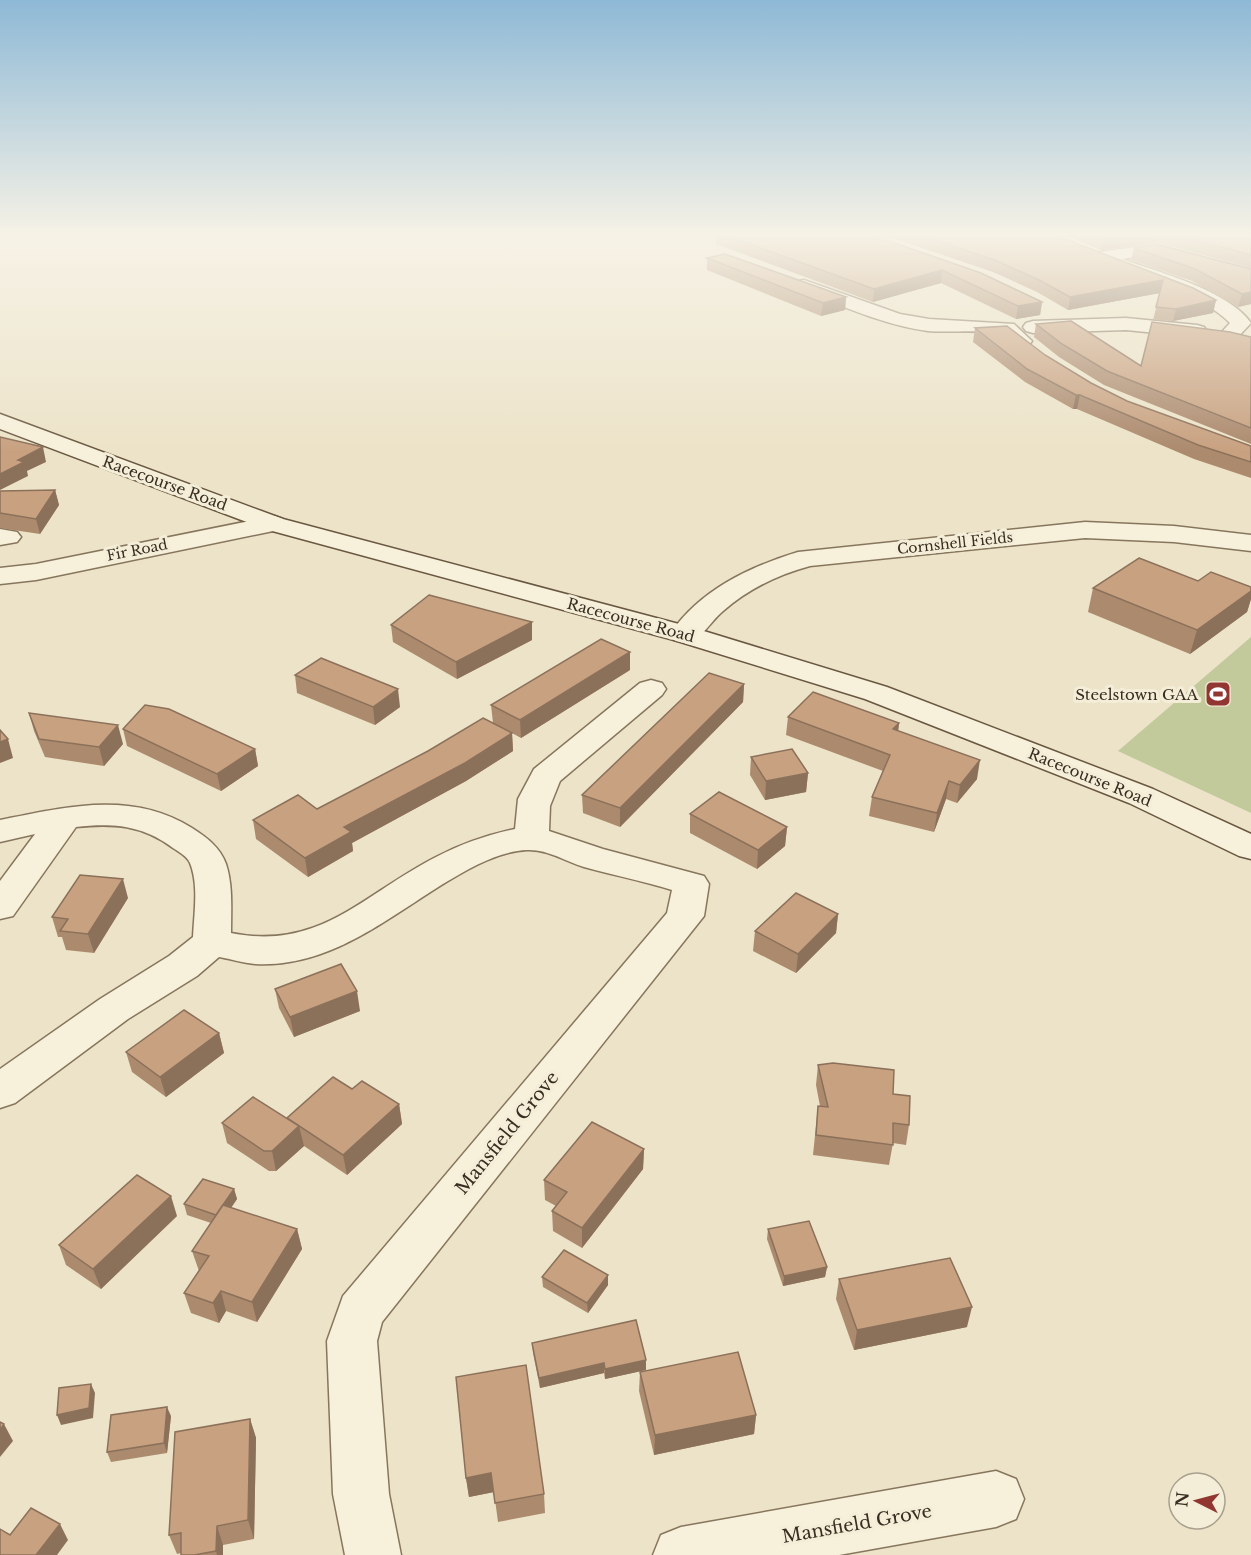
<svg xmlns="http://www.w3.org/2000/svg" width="1251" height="1555" font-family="'Libre Baskerville',serif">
<rect width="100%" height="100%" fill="#ece3c8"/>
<!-- green -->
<path fill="#c2ca9c" d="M1251,637V813L1118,751Z"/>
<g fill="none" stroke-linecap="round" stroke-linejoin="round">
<!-- street casing -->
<g stroke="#87765e" stroke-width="3">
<g id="street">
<path d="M1155,244L1251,270V280L1155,254L1122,259C1158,272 1228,290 1251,323L1235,340H1221L1218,336L1230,323C1201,293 1134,275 1094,261L1091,257L1094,253L1100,252Z"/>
<path d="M804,280L900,314L929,319L1014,324L1032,341L1029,345C1014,349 1014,338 1002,334C989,329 945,333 928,331C883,325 840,305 798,289L795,285L798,281Z"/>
<path d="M1126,318L1197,325L1204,327L1207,331L1204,335L1197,337L1126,330L1033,333L1026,331L1023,327L1026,323L1033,321Z"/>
<path d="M274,516L283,519L287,524L283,529L36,580L0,584V568L36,564Z"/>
<path d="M1085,522L1174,526L1251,535V551L1174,542L1085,538L810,566C777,575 748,589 723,611C713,619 703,636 692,641C686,643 680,642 674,640L670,634C700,590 749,567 798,552Z"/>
<path d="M0,529L17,532L21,537L17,542L0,545Z"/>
<path d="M651,680L662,683L666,689L662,695L560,781L550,806L549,831L603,849L704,876L709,884L704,916L382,1322L377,1341L389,1494L401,1555H345L333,1494L327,1341L343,1296L667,913L672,890C643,881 613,875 584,867C565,861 547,849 527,850C500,851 471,867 448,881C387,918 330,968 255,964C243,963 231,959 219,957L197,976L128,1019L15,1103L0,1108V1069L100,999L169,956L193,937C194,914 199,885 190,863C187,856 179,852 173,848C142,825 113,823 76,827L13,916L0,919V881L35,834L0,842V820C65,807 132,790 192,828C206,837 220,847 226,864C233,885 231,910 231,933C321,951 363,894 436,857C461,844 487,835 515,829L518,799L534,769L640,683Z"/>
<path d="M996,1471L1016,1479L1024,1499L1016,1519L996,1527L839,1555H653L661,1535L681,1527Z"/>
</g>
</g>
<!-- secondary casing -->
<g stroke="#695741" stroke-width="3">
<path id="secondary" d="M0,414L283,519L694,628L887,687L1153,789L1251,834V859L1239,856L1129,803L865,699L674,640L265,529L0,429Z"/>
</g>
<!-- street -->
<use href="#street" fill="#f7f0da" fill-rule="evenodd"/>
<!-- secondary -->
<use href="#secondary" fill="#f7f0da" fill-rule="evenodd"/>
</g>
<!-- wall -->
<g fill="#ac8a6e">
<path d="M717,233H866L1042,302L1040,315L1016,319L941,283L873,302L716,244Z"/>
<path d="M878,233H1049L1216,300L1213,313L1173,321L1153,320L1160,293L1068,310L1037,292L993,272Z"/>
<path d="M1060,233H1251V268L1156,242L1101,250Z"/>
<path d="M1134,248L1251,269V304L1238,307L1192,281L1131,260Z"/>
<path d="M707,258L846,297L845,310L821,316L707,270Z"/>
<path d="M1036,324L1141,366L1251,337V444L1104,385L1059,357L1034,337Z"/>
<path d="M975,328L1045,355L1091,383L1127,401L1251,446V478L1194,459L1077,409H1073L1025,382L973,342Z"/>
<path d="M55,490L59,505L40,534L0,528V491Z"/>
<path d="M1198,581L1251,587V599L1247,612L1190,654L1088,612L1093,588Z"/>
<path d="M391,625L532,640L457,679L393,642Z"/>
<path d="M630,670L521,738L512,733L513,751L466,781L352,843L353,851L308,877L256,839L253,820L317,809L493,723L491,705Z"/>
<path d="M295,675L400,707L375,725L297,693Z"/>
<path d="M744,684L743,702L620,827L583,813L582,795Z"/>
<path d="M29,713L123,744L104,766L45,757L34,731Z"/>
<path d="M788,717L899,723L898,731L977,779L957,803L946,799L934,832L869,816L872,797L883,771L786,735Z"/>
<path d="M123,729L255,749L258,766L221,791L127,746Z"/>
<path d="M751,757L808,773L806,792L765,800L750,775Z"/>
<path d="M690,814L787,827L785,846L757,869L690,833Z"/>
<path d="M128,898L94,953L66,950L62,937H58L52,917Z"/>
<path d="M838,914L836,933L796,973L753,951L755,931Z"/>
<path d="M275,989L360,1011L294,1037L279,1008Z"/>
<path d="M219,1033L224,1053L166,1097L132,1072L126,1052Z"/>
<path d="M818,1065L909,1125L906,1145L893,1143L889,1165L813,1155L818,1106H820L816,1085Z"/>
<path d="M352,1089L399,1104L402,1124L347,1175L304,1146L276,1171H269L227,1143L222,1123L287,1118Z"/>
<path d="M644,1149L643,1169L582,1248L553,1231L552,1211L556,1206L545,1200L544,1180Z"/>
<path d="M234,1189L237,1199L231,1208L297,1229L302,1249L257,1322L226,1311L219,1323L191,1313L184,1293L199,1271L192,1251L211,1223L187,1215L184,1204Z"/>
<path d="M177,1216L101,1289L66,1265L59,1245Z"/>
<path d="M768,1229L827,1267L825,1277L783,1286L767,1239Z"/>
<path d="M608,1275V1285L588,1313L543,1287L542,1277Z"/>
<path d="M839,1279L967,1327L854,1350L836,1299Z"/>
<path d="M532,1343L646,1360V1370L605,1379L604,1373L540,1388L533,1353Z"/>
<path d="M640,1372L756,1415L754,1434L654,1455L639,1391Z"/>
<path d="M171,1416L167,1453L111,1462L107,1452Z"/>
<path d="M250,1419L256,1438L254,1539L223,1545V1555H181V1553L177,1554L169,1535Z"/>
<path d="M466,1478L544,1494L545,1513L498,1522L494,1492L469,1497Z"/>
</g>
<!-- shaded-wall -->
<g fill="#8c715a">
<path d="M1138,233H1157L1156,242L1101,250L1104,238Z"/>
<path d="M942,270L941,283L873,302L874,289Z"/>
<path d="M1163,280L1160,293L1068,310L1070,297Z"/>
<path d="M1251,292V304L1238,307L1242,294Z"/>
<path d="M846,297L845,310L821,316L823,303Z"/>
<path d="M1216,300L1213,313L1173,321L1176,309Z"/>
<path d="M1042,302L1040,315L1016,319L1018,306Z"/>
<path d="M1076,395H1080L1077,409H1073Z"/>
<path d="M43,447L46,462L27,471L28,476L0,490V474L18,460Z"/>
<path d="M55,490L59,505L40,534L36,519Z"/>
<path d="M1251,591V599L1247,612L1190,654L1197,630Z"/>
<path d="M532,622V640L457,679L456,662Z"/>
<path d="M630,652V670L521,738L520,720Z"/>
<path d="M744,684L743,702L620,827V808Z"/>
<path d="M398,689L400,707L375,725L373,707Z"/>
<path d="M899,723L897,741L893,729Z"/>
<path d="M118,725L123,744L104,766L99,747Z"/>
<path d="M512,733L513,751L466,781L352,843L353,851L308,877L305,858L344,827Z"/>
<path d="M8,739L13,758L0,763V742Z"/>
<path d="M255,749L258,766L221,791L217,774Z"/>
<path d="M980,760L977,779L957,803L960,785Z"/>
<path d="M808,773L806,792L765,800L766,781Z"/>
<path d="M949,781L946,799L934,832L937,813Z"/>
<path d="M787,827L785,846L757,869L758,850Z"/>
<path d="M123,879L128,898L94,953L88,934Z"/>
<path d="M838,914L836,933L796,973L798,954Z"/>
<path d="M357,991L360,1011L294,1037L290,1017Z"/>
<path d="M219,1033L224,1053L166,1097L160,1077Z"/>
<path d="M399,1104L402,1124L347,1175L343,1155Z"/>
<path d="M299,1126L304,1146L276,1171L272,1151Z"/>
<path d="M644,1149L643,1169L582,1248V1228Z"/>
<path d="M234,1189L237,1199L219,1225L216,1215Z"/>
<path d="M171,1196L177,1216L101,1289L93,1269Z"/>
<path d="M297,1229L302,1249L257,1322L252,1302Z"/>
<path d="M827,1267L825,1277L783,1286L784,1276Z"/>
<path d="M608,1275V1285L588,1313L587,1303Z"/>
<path d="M221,1291L226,1311L219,1323L213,1303Z"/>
<path d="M972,1307L967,1327L854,1350L857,1330Z"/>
<path d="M646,1360V1370L605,1379V1369Z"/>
<path d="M604,1363V1373L540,1388L539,1378Z"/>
<path d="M91,1384L95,1393L93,1418L61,1425L57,1415Z"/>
<path d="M167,1407L171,1416L167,1453L164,1443Z"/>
<path d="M756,1415L754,1434L654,1455L655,1435Z"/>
<path d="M250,1419L256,1438L254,1539L248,1520Z"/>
<path d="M4,1424L13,1441L0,1457V1430Z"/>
<path d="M491,1473L494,1492L469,1497L466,1478Z"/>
<path d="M60,1524L68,1540L57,1555H36Z"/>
<path d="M217,1526L223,1545V1555H217L216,1551Z"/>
</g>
<!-- building -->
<g fill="#c8a180" stroke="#8c715a" stroke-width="1.5">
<path d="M719,233H866L981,273L1042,302L1018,306L942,270L874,289Z"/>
<path d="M913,233H1049L1193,288L1216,300L1176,309L1156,307L1163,280L1070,297L1039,280L995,260Z"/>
<path d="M1091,233H1138L1104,238Z"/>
<path d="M1169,233H1251V255Z"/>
<path d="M1157,245L1251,269V292L1242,294L1195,269L1134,248Z"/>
<path d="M725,254L846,297L823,303L707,258Z"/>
<path d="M1071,321L1141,366L1152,322L1230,332L1251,337V428L1107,371L1062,344L1036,324Z"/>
<path d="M1007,326L1045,355L1091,383L1127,401L1251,446V462L1198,445L1080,395H1076L1027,369L975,328Z"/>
<path d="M0,437L43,447L18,460L24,462L0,474Z"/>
<path d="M55,490L36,519L0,513V491Z"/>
<path d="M1139,558L1198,581L1211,572L1251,587V591L1197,630L1093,588Z"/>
<path d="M429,595L532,622L456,662L391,625Z"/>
<path d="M601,639L630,652L520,720L491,705Z"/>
<path d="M321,658L398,689L373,707L295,675Z"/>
<path d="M709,673L744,684L620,808L582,795Z"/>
<path d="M813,692L899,723L893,729L980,760L960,785L949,781L937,813L872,797L890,755L788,717Z"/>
<path d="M145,705L169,709L255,749L217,774L123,729Z"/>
<path d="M29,713L118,725L99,747L39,739Z"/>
<path d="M483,718L512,733L465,763L344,827L351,832L305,858L253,820L298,795L317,809L428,751Z"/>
<path d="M0,730L8,739L0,742Z"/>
<path d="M792,749L808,773L766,781L751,757Z"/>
<path d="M719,792L787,827L758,850L690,814Z"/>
<path d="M80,875L123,879L88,934L60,931L68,919L52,917Z"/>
<path d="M796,893L838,914L798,954L755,931Z"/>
<path d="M341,964L357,991L290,1017L275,989Z"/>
<path d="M184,1010L219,1033L160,1077L126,1052Z"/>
<path d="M833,1063L894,1070L893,1094L910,1096L909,1125L893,1123V1145L816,1135L818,1106L828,1107L818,1065Z"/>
<path d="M333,1077L352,1089L362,1081L399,1104L343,1155L287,1118Z"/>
<path d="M253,1097L299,1126L272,1151H264L222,1123Z"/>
<path d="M592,1122L644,1149L582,1228L552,1211L567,1192L544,1180Z"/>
<path d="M137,1175L171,1196L93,1269L59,1245Z"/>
<path d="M203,1179L234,1189L216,1215L184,1204Z"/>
<path d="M223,1205L297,1229L252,1302L221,1291L213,1303L184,1293L209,1256L192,1251Z"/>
<path d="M809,1221L827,1267L784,1276L768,1229Z"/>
<path d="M564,1250L608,1275L587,1303L542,1277Z"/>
<path d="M950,1258L972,1307L857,1330L839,1279Z"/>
<path d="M636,1320L646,1360L605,1369L604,1363L539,1378L532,1343Z"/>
<path d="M738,1352L756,1415L655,1435L640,1372Z"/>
<path d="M526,1365L544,1494L495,1503L491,1473L466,1478L456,1377Z"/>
<path d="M91,1384L89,1408L57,1415L59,1388Z"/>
<path d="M167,1407L164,1443L107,1452L111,1415Z"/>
<path d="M250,1419L248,1520L217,1526L216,1551L194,1555H181V1533L169,1535L175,1432Z"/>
<path d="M0,1422L4,1424L0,1430Z"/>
<path d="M31,1508L60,1524L36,1555H0V1529L10,1535Z"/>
</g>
<!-- sky -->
<linearGradient id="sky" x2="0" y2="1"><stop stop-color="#8eb9d6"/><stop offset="0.52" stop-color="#f6f2e6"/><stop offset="1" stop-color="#f6f2e6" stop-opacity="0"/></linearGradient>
<rect width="1251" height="451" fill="url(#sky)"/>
<!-- icons -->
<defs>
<g id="stadium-square" transform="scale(1.35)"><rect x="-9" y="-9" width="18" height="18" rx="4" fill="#923631" stroke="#f4edd7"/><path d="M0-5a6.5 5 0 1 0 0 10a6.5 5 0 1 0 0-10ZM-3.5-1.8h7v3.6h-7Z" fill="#fff"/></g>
</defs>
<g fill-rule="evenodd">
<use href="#stadium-square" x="1218" y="694"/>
</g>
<g text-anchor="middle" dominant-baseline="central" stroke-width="6" stroke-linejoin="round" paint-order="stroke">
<!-- far-street labels -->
<g font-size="14" fill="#382d20" stroke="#f4edd7">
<text transform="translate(955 543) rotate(-6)">Cornshell Fields</text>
<text transform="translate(137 550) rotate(-11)">Fir Road</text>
</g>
<!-- street labels -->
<g font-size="15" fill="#382d20" stroke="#f4edd7">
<text transform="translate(165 483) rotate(20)">Racecourse Road</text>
<text transform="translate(631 620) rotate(15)">Racecourse Road</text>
<text transform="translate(1090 777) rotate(22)">Racecourse Road</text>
</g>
<!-- poi labels -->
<g font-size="15" fill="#382d20" stroke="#f4edd7" text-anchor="end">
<text x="1198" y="694">Steelstown GAA</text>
</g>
<!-- near-street labels -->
<g font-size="18" fill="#382d20" stroke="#f4edd7">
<text transform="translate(507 1133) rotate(-51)">Mansfield Grove</text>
<text transform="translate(857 1524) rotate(-10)">Mansfield Grove</text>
</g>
</g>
<!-- north arrow -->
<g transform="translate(1197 1501) rotate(276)"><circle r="28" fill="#f4edd7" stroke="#a9a08e" stroke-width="1.5"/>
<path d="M0-4.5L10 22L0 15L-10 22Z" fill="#923631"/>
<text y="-9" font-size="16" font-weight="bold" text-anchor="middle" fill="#382d20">N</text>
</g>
</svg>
